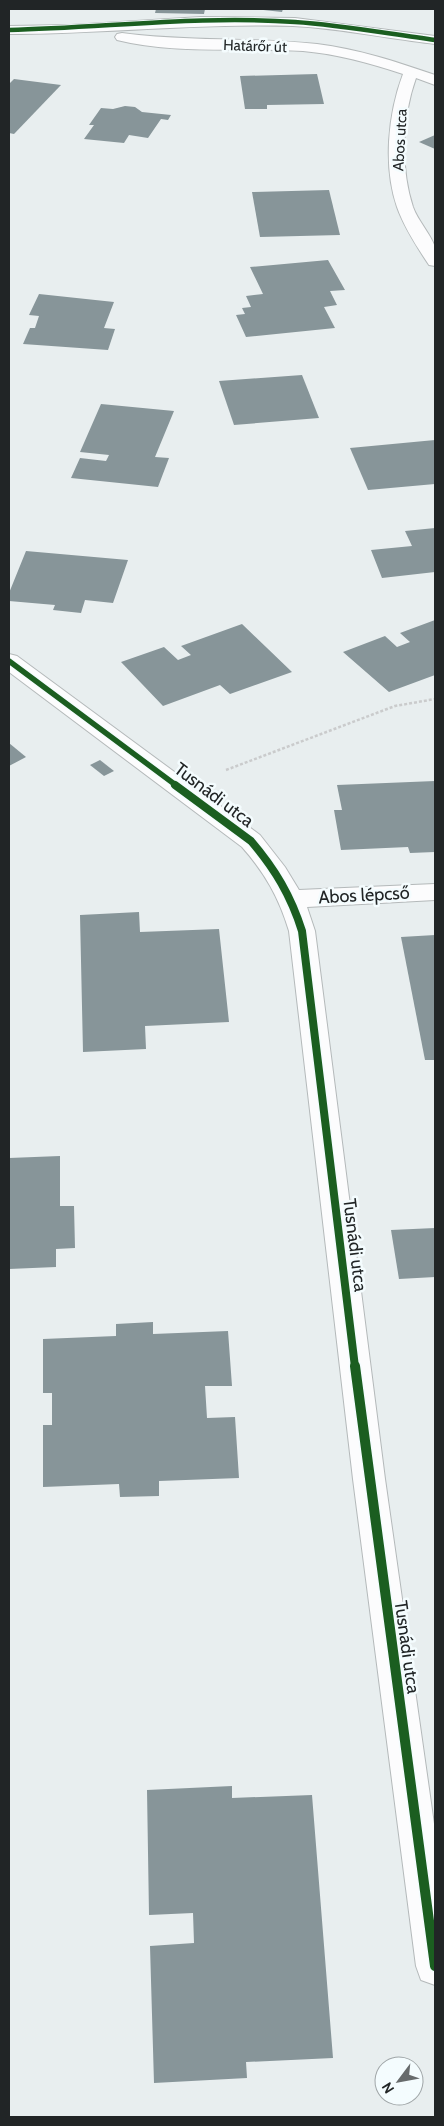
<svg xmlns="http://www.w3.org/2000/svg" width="444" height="2126" font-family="Cabin,sans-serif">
<rect width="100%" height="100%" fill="#e8eeef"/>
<!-- building -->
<g fill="#879599">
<path d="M156,9H205L204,14L155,13Z"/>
<path d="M253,9H283L282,12Z"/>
<path d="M317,74L324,104L267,105V109H245L240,76Z"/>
<path d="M14,79L61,85L14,134L9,133V84Z"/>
<path d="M125,106L135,107L142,112L171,115L168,120L161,119L148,138L129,135L124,143L84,139L94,125H89L101,108L113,109Z"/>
<path d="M435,135V149L419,142Z"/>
<path d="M329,190L340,235L260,237L252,192Z"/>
<path d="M328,260L345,290L330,291L337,305L324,307L335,328L246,337L236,315L245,314L242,308L251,307L246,296L263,294L250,267Z"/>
<path d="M39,294L114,302L104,328L115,329L108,350L23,344L30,328H35L39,316L29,315Z"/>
<path d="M302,375L319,418L234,425L219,381Z"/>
<path d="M101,404L174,411L155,457L169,458L158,487L71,478L80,458L106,461L109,455L80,452Z"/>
<path d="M435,440V484L368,490L350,448Z"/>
<path d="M435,528V572L382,578L371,550L412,546L405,531Z"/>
<path d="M26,551L128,560L113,603L85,600L81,613L53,610L55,605L9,601V593Z"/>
<path d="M435,620V675L389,692L343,652L385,636L397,647L410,642L400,633Z"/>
<path d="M242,624L292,672L230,694L220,685L163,706L121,662L164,647L178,660L191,655L181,646Z"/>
<path d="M9,743L26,757L9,766Z"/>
<path d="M100,760L114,771L104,776L90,765Z"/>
<path d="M435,781V852L410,853L408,847L341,850L334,810H342L337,785Z"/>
<path d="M139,912L140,932L219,929L229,1022L145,1026L146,1049L83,1052L80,915Z"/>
<path d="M435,935V1060H425L401,937Z"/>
<path d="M60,1156V1206H74L75,1248L56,1249V1267L9,1269V1158Z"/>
<path d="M435,1228V1277L399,1279L391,1230Z"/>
<path d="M153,1322V1334L228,1331L232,1386H205L207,1418L235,1417L239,1478L159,1481V1496L120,1497L119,1484L43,1487V1425H52V1393H43V1339L116,1336V1324Z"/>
<path d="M232,1786V1798L312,1795L333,2058L246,2062L247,2078L154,2083L150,1946L194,1943L193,1913L149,1915L147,1790Z"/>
</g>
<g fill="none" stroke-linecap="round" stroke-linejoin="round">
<!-- minor casing -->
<g stroke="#b4b9ba" stroke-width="2">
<g id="minor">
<path d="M201,17L295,18L435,36V44C388,39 340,28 293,26C198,23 104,34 9,34V26L71,25Z"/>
<path d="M122,33C187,42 252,37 317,44C358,49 397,62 435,75V85L416,78C402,117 400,167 413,207C418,221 430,233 435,247C437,252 435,261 435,266L429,265C417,247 404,227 397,207C383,166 388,114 403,74C370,63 337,54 303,51C242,47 177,55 117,40L115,37L117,34Z"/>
<path d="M9,654L17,656L260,835L285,867L299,890L435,884V900L307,907L315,931L385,1479L435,1831V1985L421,1980L416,1966L353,1479L289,931C279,898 265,873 242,847L9,672Z"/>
</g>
</g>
<!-- path -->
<path stroke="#cacbcc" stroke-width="2.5" stroke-dasharray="3 2" stroke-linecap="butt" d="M226,770L395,706L435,699"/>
<!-- minor -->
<use href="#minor" fill="#fcfcfd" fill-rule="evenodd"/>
<!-- cycleway-far3 casing -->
<g stroke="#f4fcfe" stroke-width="6">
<path id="cycleway-far3" d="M9,30C104,28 200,15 295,22C342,25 389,34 435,40"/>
</g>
<!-- cycleway-far2 casing -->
<g stroke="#f4fcfe" stroke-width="8">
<path id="cycleway-far2" d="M9,661L177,786"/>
</g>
<!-- cycleway-far1 casing -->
<g stroke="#f4fcfe" stroke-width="11">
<path id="cycleway-far1" d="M175,785L251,841C275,869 291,896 302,931L355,1367"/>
</g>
<!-- cycleway casing -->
<g stroke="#f4fcfe" stroke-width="13">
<path id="cycleway" d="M355,1366L435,1966"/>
</g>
<!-- cycleway-far3 -->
<use href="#cycleway-far3" stroke="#1b5e20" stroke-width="4.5"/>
<!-- cycleway-far2 -->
<use href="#cycleway-far2" stroke="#1b5e20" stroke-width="5.5"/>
<!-- cycleway-far1 -->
<use href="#cycleway-far1" stroke="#1b5e20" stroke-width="8"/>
<!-- cycleway -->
<use href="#cycleway" stroke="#1b5e20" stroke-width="10"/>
</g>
<g text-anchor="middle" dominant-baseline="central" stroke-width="5" stroke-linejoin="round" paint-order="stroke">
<!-- far-street labels -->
<g font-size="15" fill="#212526" stroke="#f4fcfe">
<text transform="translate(255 46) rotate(2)">Határőr út</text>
<text transform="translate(400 140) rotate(-87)">Abos utca</text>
</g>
<!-- street labels -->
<g font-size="18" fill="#212526" stroke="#f4fcfe">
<text transform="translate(214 795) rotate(37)">Tusnádi utca</text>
<text transform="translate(364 895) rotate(-3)">Abos lépcső</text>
<text transform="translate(355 1245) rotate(83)">Tusnádi utca</text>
<text transform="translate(407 1647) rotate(82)">Tusnádi utca</text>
</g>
</g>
<!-- border -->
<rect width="444" height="2126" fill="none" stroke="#212526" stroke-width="20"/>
<!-- north arrow -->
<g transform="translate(399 2081) rotate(238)"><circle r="24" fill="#f4fcfe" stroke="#a0a6a8"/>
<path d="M0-4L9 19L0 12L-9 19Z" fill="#676b6c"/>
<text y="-8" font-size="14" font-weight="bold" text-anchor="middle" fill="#212526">N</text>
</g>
</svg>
